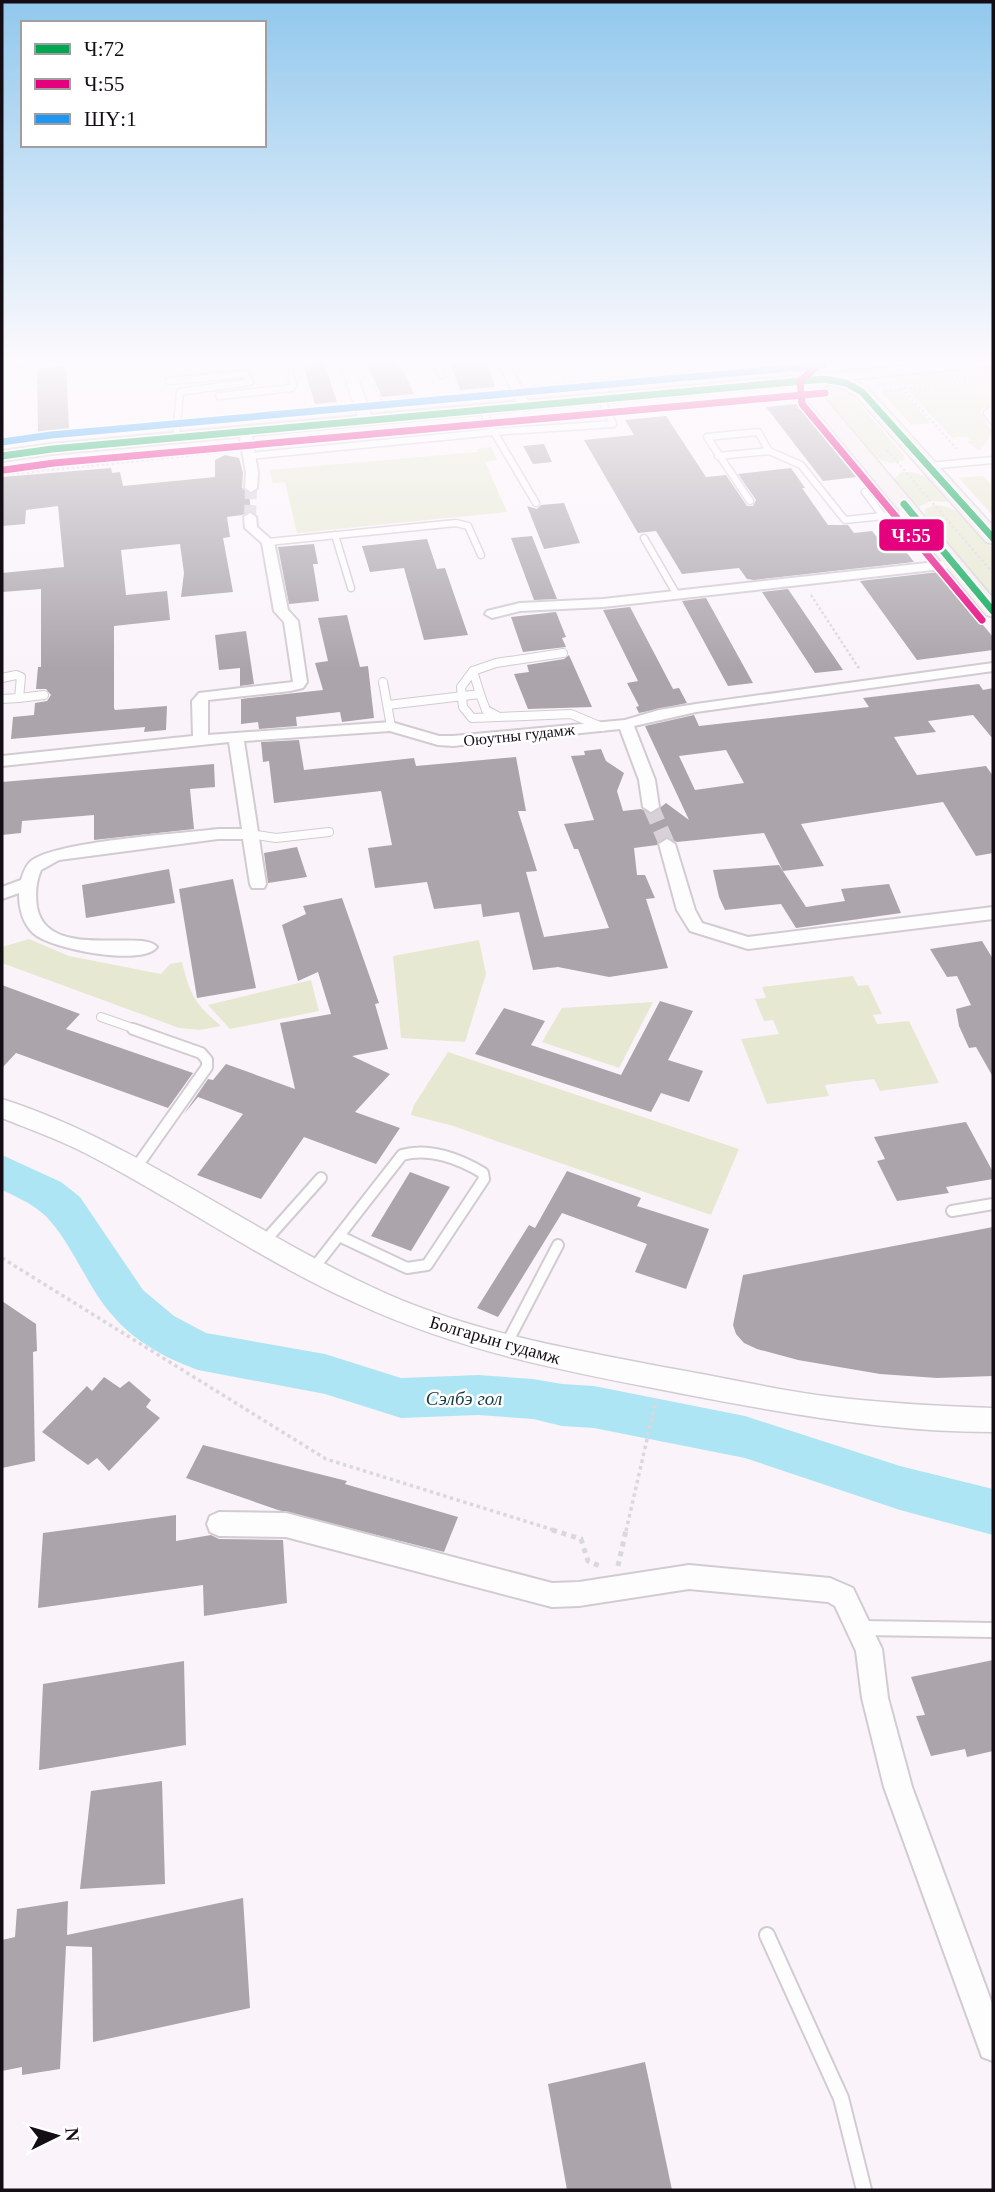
<svg xmlns="http://www.w3.org/2000/svg" width="995" height="2192" font-family="Georgia,serif">
<rect width="100%" height="100%" fill="#faf4fa"/>
<!-- green -->
<g fill="#e6e8d1">
<path d="M993,369V378L878,388L873,383L881,380Z"/>
<path d="M993,381V404L980,411L993,433L980,451L966,441H971L967,436L952,438L907,389Z"/>
<path d="M834,386L848,391L904,455L905,460L891,463L876,458L822,394V388Z"/>
<path d="M900,389L931,423L911,425L881,391Z"/>
<path d="M491,447L497,460L485,462L507,512L297,533L285,482L273,483L270,470L478,452L477,449Z"/>
<path d="M902,472C928,471 936,485 951,502L931,501L918,507L894,479Z"/>
<path d="M983,476L993,487V516L959,478Z"/>
<path d="M935,505C963,506 976,530 993,549V597L925,516V509Z"/>
<path d="M29,939L69,956L161,974L170,964L182,962C190,995 195,1004 221,1026L200,1030L179,1028L2,963V947Z"/>
<path d="M479,940L486,974L465,1042L401,1038L393,956Z"/>
<path d="M853,976L858,986L868,985L882,1014L873,1015L877,1024L909,1021L939,1083L880,1091L874,1079L825,1085L829,1096L767,1104L741,1039L779,1034L773,1020L764,1021L755,999L766,998L762,987Z"/>
<path d="M311,980L319,1011L230,1029L208,1005Z"/>
<path d="M653,1002L619,1068L542,1042L562,1008Z"/>
<path d="M448,1052L739,1149L711,1215L453,1126L411,1115L414,1105Z"/>
</g>
<g fill="none" stroke-linecap="round" stroke-linejoin="round">
<!-- river -->
<path fill="#aee5f4" fill-rule="evenodd" d="M2,1155L61,1182L80,1197L143,1290L174,1316L206,1333L325,1354L401,1378L478,1375L533,1379L562,1384L594,1386L745,1416L900,1466L993,1489V1535L900,1510L745,1458L594,1428L562,1426L533,1419L478,1415L401,1418L325,1394L198,1370C167,1359 134,1341 113,1316C88,1288 75,1250 51,1222C38,1206 19,1198 2,1190Z"/>
</g>
<!-- building -->
<g fill="#aba5ab" fill-rule="evenodd">
<path d="M312,362H324L337,402L315,404L304,368L310,366Z"/>
<path d="M366,362H397L399,368H402L414,394L382,397Z"/>
<path d="M450,362H487L495,387L460,390Z"/>
<path d="M66,366L69,429L38,432L37,369Z"/>
<path d="M797,404L857,477L823,481L766,407Z"/>
<path d="M666,416L706,477L726,475L747,506H753L756,500L738,474L791,468L805,488H802L828,525H848L854,533L872,531L880,541L896,539L914,562L754,580L747,579L739,568L682,574L656,531L638,533L584,440L634,435L625,420Z"/>
<path d="M544,444L552,462L533,464L523,446Z"/>
<path d="M225,455L239,458L243,473L242,488L249,494L251,511L242,515L227,517L230,537L223,538L233,592L181,597L184,573L180,544L121,550L126,595L167,591L170,620L114,626V708L115,710L167,706L166,730L144,732L145,727L11,739L13,717L34,715L35,703L47,701L51,695L46,689H36L38,667H41V589L2,592V573L64,567L58,506L26,510L25,524L2,526V477L111,468L112,473L120,472L123,486L215,477V460Z"/>
<path d="M564,503L580,543L544,549L527,506L537,509L541,505Z"/>
<path d="M532,536L557,599L534,600L511,538Z"/>
<path d="M427,539L437,569L445,568L468,635L424,640L404,568L370,572L362,546Z"/>
<path d="M314,544L318,564H313L319,601L289,604L278,547Z"/>
<path d="M939,572L993,637V650L917,660L860,581Z"/>
<path d="M788,589L843,670L815,673L762,592Z"/>
<path d="M706,598L753,683L728,686L682,601Z"/>
<path d="M630,607L673,689L679,688L687,703L639,713L636,707L639,706L627,683L638,681L603,610Z"/>
<path d="M556,612L566,637L562,638L566,647L523,652L511,617Z"/>
<path d="M347,615L360,667L368,666L374,718L342,722L340,712L296,717L297,726L259,729L258,722L241,724V699L323,690L315,663L328,661L318,618Z"/>
<path d="M246,631L254,684L240,686V668L219,670L215,635Z"/>
<path d="M569,655L592,707L528,709L514,674L529,672L527,665L564,659Z"/>
<path d="M979,684L983,690L993,688V739L973,715L928,721L936,732L894,737L917,775L986,766L993,776V853L976,856L943,802L801,824L824,866L783,871L764,833L677,842L666,837L657,845L634,848L637,875H645L655,898L646,899L668,968L609,977L558,967L533,970L519,912L483,917L481,904L434,909L427,882L375,888L368,848L392,845L381,791L274,803L269,761L263,762L261,742L299,740L304,770L414,758L416,766L516,757L526,811H518L537,871L526,872L544,937L609,928L578,849H574L564,824L594,820L571,756L585,755L584,751L601,749L606,761L624,773L617,791L623,811L641,809L652,814L666,803L689,820L645,726L694,715L699,726L869,707L863,698ZM726,750L744,783L695,790L679,756Z"/>
<path d="M214,764L215,787L190,789L194,829L94,840V815L22,821L21,833L2,835V782Z"/>
<path d="M297,847L307,877L268,883L264,853Z"/>
<path d="M779,865L806,907L845,901L841,889L889,884L901,913L796,928L781,904L725,910L719,897L713,870Z"/>
<path d="M169,869L175,903L86,918L82,885Z"/>
<path d="M233,879L256,988L197,998L179,889Z"/>
<path d="M342,898L379,1003L375,1004L388,1049L352,1056L390,1074L355,1112L400,1128L376,1164L304,1137L261,1199L197,1175L243,1114L198,1097L184,1114L208,1079L213,1080L226,1064L295,1089L280,1023L331,1014L318,972L298,981L282,925L306,914L303,906Z"/>
<path d="M982,941L993,959V1077L976,1047L969,1048L959,1026L956,1009L971,1005L957,976L947,977L930,949Z"/>
<path d="M2,985L80,1014L66,1029L193,1073L168,1108L16,1053L2,1068Z"/>
<path d="M660,1001L693,1011L668,1060L703,1071L689,1102L661,1093L651,1112L475,1054L504,1008L545,1021L531,1045L621,1075Z"/>
<path d="M966,1122L993,1172V1179L946,1187L949,1193L897,1201L877,1161L885,1159L874,1137Z"/>
<path d="M567,1171L641,1198L637,1206L709,1229L686,1289L635,1272L647,1244L562,1213L498,1317L477,1308L529,1225L535,1228Z"/>
<path d="M410,1172L450,1187L411,1251L371,1236Z"/>
<path d="M993,1227V1376L937,1378L880,1374L798,1360L757,1349L744,1343L736,1334L733,1325L743,1275Z"/>
<path d="M2,1301L36,1324L37,1351L33,1352L35,1461L2,1468Z"/>
<path d="M104,1377L120,1388L129,1381L151,1400L146,1407L160,1418L109,1471L97,1458L88,1465L42,1432L87,1386L92,1391Z"/>
<path d="M203,1445L347,1481L345,1484L458,1517L444,1552L278,1510L186,1478Z"/>
<path d="M176,1515V1541L211,1535L219,1539L283,1540L287,1603L204,1616L203,1585L38,1608L43,1533Z"/>
<path d="M993,1660V1751L967,1757L965,1749L931,1756L916,1716L925,1715L911,1677Z"/>
<path d="M184,1661L186,1745L39,1770L43,1684Z"/>
<path d="M162,1781L165,1884L80,1889L91,1791Z"/>
<path d="M243,1898L250,2008L93,2042L92,1947L66,1946L60,2069L22,2075V2067L2,2071V1940L15,1937L17,1909L68,1901L67,1935Z"/>
<path d="M645,2062L672,2190H567L548,2084Z"/>
</g>
<g fill="none" stroke-linecap="round" stroke-linejoin="round">
<!-- minor-tunnel-far1 -->
<path stroke="#d8d1d8" stroke-width="12" stroke-dasharray="12 6" stroke-linecap="butt" d="M250,517L251,488"/>
<!-- minor-tunnel -->
<path stroke="#d8d1d8" stroke-width="16" stroke-dasharray="16 8" stroke-linecap="butt" d="M651,807L667,844"/>
<!-- service-far3 casing -->
<g stroke="#d2cbd2" stroke-width="9">
<g id="service-far3">
<path d="M436,362L442,375"/>
<path d="M287,363L306,362"/>
<path d="M2,366L29,362"/>
<path d="M169,381L245,374L250,382L180,392L176,437"/>
<path d="M219,396L291,388L293,385L287,362"/>
<path d="M482,409L494,432L613,424L600,397"/>
<path d="M993,409L987,413L993,421"/>
<path d="M249,456L494,432L536,503"/>
<path d="M718,456L769,451"/>
<path d="M928,466L993,460"/>
<path d="M865,492L883,516"/>
<path d="M750,501L707,437L758,432L769,451L801,465L845,520L912,513"/>
<path d="M335,535L351,588"/>
<path d="M644,538L677,595"/>
<path d="M268,542L456,523L468,526L481,555"/>
</g>
</g>
<!-- service-far2 casing -->
<g stroke="#d2cbd2" stroke-width="10">
<g id="service-far2">
<path d="M473,671L461,687L463,707L472,718L498,717"/>
<path d="M2,678L16,675L21,677L19,698L2,699"/>
<path d="M383,682L391,726"/>
<path d="M480,694L486,710L499,717L571,714L602,727"/>
<path d="M19,698L44,695"/>
<path d="M388,705L480,694L473,671L496,663L563,653"/>
<path d="M250,834L276,838L329,832"/>
<path d="M101,1017L138,1030"/>
</g>
</g>
<!-- service-far1 casing -->
<g stroke="#d2cbd2" stroke-width="14">
<g id="service-far1">
<path d="M133,1029L201,1053L207,1060V1067L135,1169"/>
<path d="M952,1211L993,1204"/>
<path d="M264,1242L321,1178"/>
<path d="M313,1269L402,1155C429,1147 460,1159 483,1173L484,1179L427,1265L407,1268L339,1236"/>
<path d="M507,1343L558,1245"/>
</g>
</g>
<!-- service casing -->
<g stroke="#d2cbd2" stroke-width="18">
<g id="service">
<path d="M861,1628L993,1630"/>
<path d="M767,1935L841,2098L864,2190"/>
</g>
</g>
<!-- minor casing -->
<g stroke="#d2cbd2" stroke-width="4">
<g id="minor">
<path d="M499,362H509L530,405L528,407L518,405Z"/>
<path d="M245,428L251,431L258,473L257,488L251,492L245,488L246,473L239,431Z"/>
<path d="M250,513L256,517L257,527L274,542L288,610L298,621L307,682L303,688L290,691L208,700V735L391,722L439,736H453L625,720L659,710L696,704L993,663V671L696,712L634,726L655,780L659,807L651,812L643,807L639,780L620,729L453,746L438,745L390,731L244,741L266,884L264,888H252L250,884L243,839H218L59,860L41,870C36,882 35,893 37,907C47,962 144,928 157,947C143,967 50,949 33,933C22,922 19,908 19,893L2,899V887L21,880C23,874 25,866 31,861C57,841 179,834 218,829H242L229,742L2,766V756L193,736L192,701L199,693L293,682L284,622L274,611L262,543L245,528L244,517Z"/>
<path d="M954,560L960,564L959,567L603,607L520,611L492,618L485,614L487,611L520,603L603,599Z"/>
<path d="M667,839L675,844L695,910L702,923L748,937L993,907V919L748,949L690,931L677,910L659,844Z"/>
<path d="M219,1512L286,1513L552,1583L579,1582L689,1565L830,1578L853,1588L882,1649L888,1698L912,1787L993,2006V2061L982,2057L978,2046L884,1787L862,1698L856,1651L835,1606L828,1602L689,1589L579,1606L552,1607L286,1537L219,1536L210,1532L207,1524L210,1516Z"/>
</g>
</g>
<!-- tertiary casing -->
<g stroke="#d2cbd2" stroke-width="3">
<g id="tertiary">
<path d="M340,362H352L373,420L371,423H361L359,420Z"/>
<path d="M2,1099C131,1140 250,1231 374,1288C465,1331 565,1348 663,1367C717,1376 771,1389 824,1396C881,1403 936,1406 993,1408V1432C887,1432 788,1414 684,1394C569,1372 465,1353 358,1304C263,1262 177,1200 85,1153C58,1139 29,1129 2,1118Z"/>
</g>
</g>
<!-- secondary casing -->
<g stroke="#d2cbd2" stroke-width="4">
<path id="secondary" d="M949,362H993V366L52,454L2,461V451L52,444Z"/>
</g>
<!-- primary casing -->
<g stroke="#d3cfd3" stroke-width="3">
<path id="primary" d="M824,374L852,379L868,388L993,526V544L986,542L856,396L841,387L827,385L822,388V395L993,598V617L986,615L808,400L805,386Z"/>
</g>
<!-- path-far2 -->
<g stroke="#dad8da" stroke-width="2.5" stroke-dasharray="2.5 2.5" stroke-linecap="butt">
<path d="M374,385L382,401"/>
<path d="M533,386L738,368"/>
<path d="M902,388L957,449"/>
<path d="M884,390L993,379"/>
<path d="M390,400L428,397"/>
<path d="M18,435L37,433"/>
<path d="M887,450L993,573"/>
<path d="M2,475L233,451"/>
<path d="M811,595L860,670"/>
</g>
<!-- path-far1 -->
<g stroke="#dad8da" stroke-width="3.5" stroke-dasharray="3.5 3.5" stroke-linecap="butt">
<path d="M2,1258L326,1459L557,1531"/>
<path d="M626,1531L656,1400"/>
</g>
<!-- path -->
<g stroke="#dad8da" stroke-width="5" stroke-dasharray="5 5" stroke-linecap="butt">
<path d="M552,1530L581,1539L588,1561L602,1567"/>
<path d="M618,1566L626,1530"/>
</g>
<!-- service-far3 -->
<use href="#service-far3" stroke="#fefdfe" stroke-width="6"/>
<!-- service-far2 -->
<use href="#service-far2" stroke="#fefdfe" stroke-width="8"/>
<!-- service-far1 -->
<use href="#service-far1" stroke="#fefdfe" stroke-width="10"/>
<!-- service -->
<use href="#service" stroke="#fefdfe" stroke-width="14"/>
<!-- minor -->
<use href="#minor" fill="#fefdfe" fill-rule="evenodd"/>
<!-- tertiary -->
<use href="#tertiary" fill="#fefdfe" fill-rule="evenodd"/>
<!-- secondary -->
<use href="#secondary" fill="#f9f5f6" fill-rule="evenodd"/>
<!-- primary -->
<use href="#primary" fill="#f5ecec" fill-rule="evenodd"/>
<!-- bus-1 casing -->
<g stroke="#fff" stroke-width="10">
<g id="bus-1">
<path d="M2,456L52,449L824,379L846,383L862,392L993,538"/>
<path d="M904,504L993,611"/>
</g>
</g>
<!-- bus-2 casing -->
<g stroke="#fff" stroke-width="10">
<g id="bus-2">
<path d="M816,367L800,381L802,404L982,620"/>
<path d="M4,470L54,463L825,393"/>
</g>
</g>
<!-- bus-3 casing -->
<g stroke="#fff" stroke-width="10">
<path id="bus-3" d="M2,442L51,435L823,365"/>
</g>
<!-- bus-1 -->
<use href="#bus-1" stroke="#00a651" stroke-width="7"/>
<!-- bus-2 -->
<use href="#bus-2" stroke="#e5007d" stroke-width="7"/>
<!-- bus-3 -->
<use href="#bus-3" stroke="#1f96f2" stroke-width="7"/>
</g>
<!-- sky -->
<linearGradient id="sky" x2="0" y2="1"><stop stop-color="#91c8ed"/><stop offset="0.54" stop-color="#fdfafd"/><stop offset="1" stop-color="#fdfafd" stop-opacity="0"/></linearGradient>
<rect width="995" height="669" fill="url(#sky)"/>
<g text-anchor="middle" dominant-baseline="central" stroke-width="5" stroke-linejoin="round" paint-order="stroke">
<!-- far-street labels -->
<g font-size="16" fill="#150d15" stroke="#fff">
<text transform="translate(519 735) rotate(-6)">Оюутны гудамж</text>
</g>
<!-- street labels -->
<g font-size="18" fill="#150d15" stroke="#fff">
<text transform="translate(495 1340) rotate(16)">Болгарын гудамж</text>
</g>
<!-- water labels -->
<g font-size="19" font-style="italic" fill="#153c44" stroke="#fff">
<text x="464" y="1398">Сэлбэ гол</text>
</g>
</g>
<rect stroke="#fff" stroke-width="2.5" x="878" y="518" width="67" height="34" rx="7" fill="#e5007d"/>
<g font-size="19" text-anchor="middle" font-weight="bold" fill="#fff">
<text x="911" y="542">Ч:55</text>
</g>
<!-- border -->
<rect width="995" height="2192" fill="none" stroke="#150d15" stroke-width="7"/>
<!-- legend -->
<rect x="21" y="21" width="245" height="126" fill="#ffffff" stroke="#a19ea1" stroke-width="2"/>
<rect x="35" y="44" width="35" height="10" fill="#00a651" stroke="#a19ea1" stroke-width="2"/>
<text x="84" y="56" font-size="21" fill="#150d15">Ч:72</text>
<rect x="35" y="79" width="35" height="10" fill="#e5007d" stroke="#a19ea1" stroke-width="2"/>
<text x="84" y="91" font-size="21" fill="#150d15">Ч:55</text>
<rect x="35" y="114" width="35" height="10" fill="#1f96f2" stroke="#a19ea1" stroke-width="2"/>
<text x="84" y="126" font-size="21" fill="#150d15">ШҮ:1</text>
<!-- north arrow -->
<g transform="translate(56 2136) rotate(85)" stroke="#ffffff" stroke-width="5" paint-order="stroke">
<path d="M0-5L12 26L0 18L-12 26Z" fill="#150d15"/>
<text y="-10" font-size="19" font-weight="bold" text-anchor="middle" fill="#150d15">N</text>
</g>
</svg>
